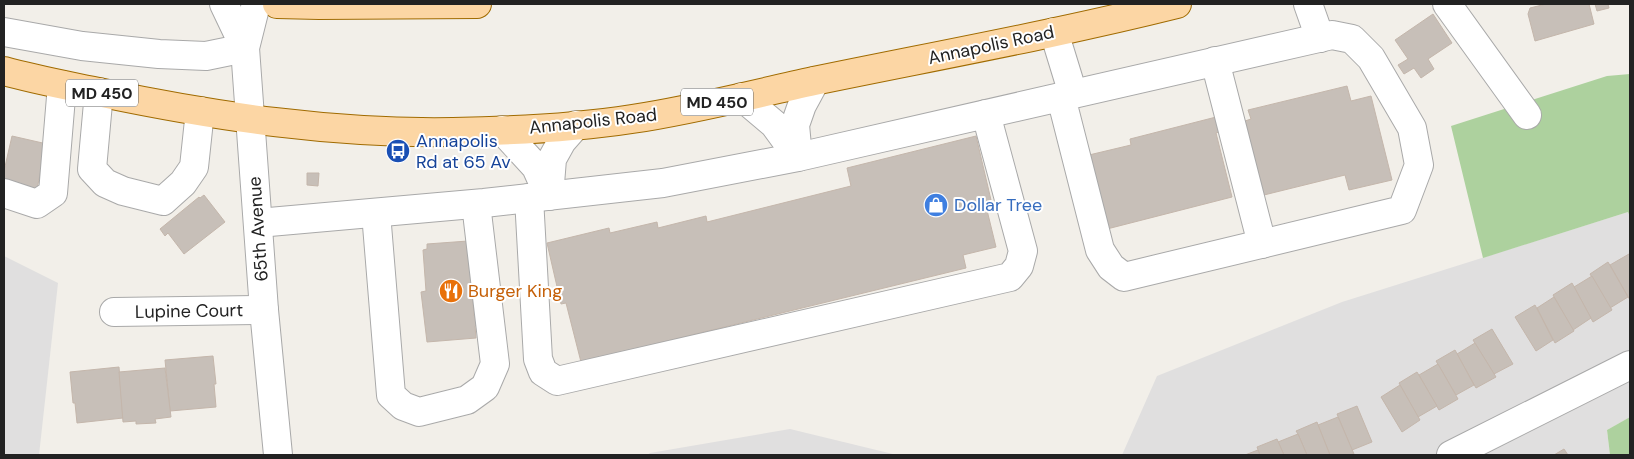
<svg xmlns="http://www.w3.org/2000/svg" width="1634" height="459" font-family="'DM Sans',sans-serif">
<rect width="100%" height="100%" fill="#f2efe9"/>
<!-- residential -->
<g fill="#e0dfdf">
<path d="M1628,212L1630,217V417L1607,430L1610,455H1122L1157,376L1342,302Z"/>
<path d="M4,256L58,283L39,455H4Z"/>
<path d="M790,429L897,455H647L650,453Z"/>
</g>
<!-- forest -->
<g fill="#add19e">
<path d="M1630,74V217L1628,212L1483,258L1451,126L1607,76Z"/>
<path d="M1630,417V455H1610L1607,430Z"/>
</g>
<!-- building -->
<g fill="#c7bfb8" stroke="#c4b6ab">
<path d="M1546,4H1589L1594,24L1535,41L1528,14L1530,8Z"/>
<path d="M1595,4H1608L1609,8L1597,11Z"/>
<path d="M1433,14L1452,43L1428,59L1434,69L1421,78L1414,68L1404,74L1398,65L1408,59L1395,40Z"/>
<path d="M1347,86L1351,101L1371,96L1392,180L1349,190L1345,175L1264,195L1245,121L1251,119L1248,110Z"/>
<path d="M1220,116L1224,130L1216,133L1232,197L1107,229L1089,155L1131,145L1130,139Z"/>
<path d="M12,136L47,144L36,193L4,185V171Z"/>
<path d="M976,136L991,200L985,202L996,247L963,255L966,268L581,362L566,303L561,304L547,243L609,228L610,233L657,222L658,228L706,216L707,222L851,186L847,168Z"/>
<path d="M307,173H319L318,186L307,185Z"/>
<path d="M204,195L225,222L184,254L168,233L165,236L160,229L199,197L200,198Z"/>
<path d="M468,241L472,290H475L476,300H473L474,316H477L478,325L475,326L476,338L427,342L421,292L426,291L423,250L427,249V244Z"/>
<path d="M1629,254L1630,257V300L1610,265Z"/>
<path d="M1608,262L1628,297L1610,308L1590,274Z"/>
<path d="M1592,276L1612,310L1593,322L1574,287Z"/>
<path d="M1572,283L1591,318L1573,330L1553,295Z"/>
<path d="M1554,297L1574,331L1555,343L1537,308Z"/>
<path d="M1535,305L1553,340L1536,351L1515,317Z"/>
<path d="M1492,329L1513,364L1494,374L1473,340Z"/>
<path d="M1475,343L1496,377L1476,388L1457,354Z"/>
<path d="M1455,350L1474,385L1456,395L1436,361Z"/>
<path d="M213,356L216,384H214L216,407L170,411L165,360Z"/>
<path d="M1438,364L1458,399L1439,410L1419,375Z"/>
<path d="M119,367L123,418L77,423L75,403H73L70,372Z"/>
<path d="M165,368L171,417L155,419L156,423L136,424V421L123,422L119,372Z"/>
<path d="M1417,372L1437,406L1418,417L1399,383Z"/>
<path d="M1400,385L1420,420L1402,432L1381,397Z"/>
<path d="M1357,406L1372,442L1352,450L1337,414Z"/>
<path d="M1338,417L1354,454L1350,455H1330L1318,425Z"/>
<path d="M1317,422L1318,425L1330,455H1307L1298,434L1296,431Z"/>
<path d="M1298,434L1307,455H1284L1278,442Z"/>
<path d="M1277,439L1284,455H1260L1257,447Z"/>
<path d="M1564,449L1568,455H1554Z"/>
<path d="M1258,450L1260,455H1245Z"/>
</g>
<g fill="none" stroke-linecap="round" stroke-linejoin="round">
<!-- minor casing -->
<g stroke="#a9a9a9" stroke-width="30">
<g id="minor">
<path d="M224,4L245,48"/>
<path d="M256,4L245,48L264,310L278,455"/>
<path d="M1308,4L1320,38"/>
<path d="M1447,4L1527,115"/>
<path d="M4,32L82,46L159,54L206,56L245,48"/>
<path d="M1054,32L1073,94"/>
<path d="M1215,61L1262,244"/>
<path d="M99,92L92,169L105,183L123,191L163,201L183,183L194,167L200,111"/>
<path d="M742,97L774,124L798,157L795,125L802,105L815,81"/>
<path d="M502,130L536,167L549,196L552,159L562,141L576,125"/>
<path d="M4,193L37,204L53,193L62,85"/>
<path d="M529,198L538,359L543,372L557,381L1010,277L1019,266L1023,251L986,114"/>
<path d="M376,213L391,395L403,406L419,412L467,400L485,387L495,364L476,204"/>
<path d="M258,223L484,203L663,183L798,157L1332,35L1352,39L1371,58L1412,128L1419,165L1402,210L1124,277L1111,267L1100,250L1061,97"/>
<path d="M114,312L264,310"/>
<path d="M1451,455L1630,365"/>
</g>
</g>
<!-- major casing -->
<g stroke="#a06b00" stroke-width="30">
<g id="major">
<path d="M277,4L319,5L477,4"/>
<path d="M4,71C36,80 70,86 103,93C218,117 335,134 453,132C513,131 574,128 632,119C693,110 754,94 814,81C935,56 1057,34 1177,4"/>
</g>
</g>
<!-- minor -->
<use href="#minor" stroke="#fff" stroke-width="28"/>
<!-- major -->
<use href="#major" stroke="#fcd6a4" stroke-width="28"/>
</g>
<!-- icons -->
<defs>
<g id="bus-disc" transform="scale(1.25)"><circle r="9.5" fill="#1a4fb4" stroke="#fff"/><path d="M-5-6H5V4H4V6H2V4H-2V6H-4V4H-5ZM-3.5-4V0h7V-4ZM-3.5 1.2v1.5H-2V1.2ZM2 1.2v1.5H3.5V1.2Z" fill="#fff"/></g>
<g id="shop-disc" transform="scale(1.25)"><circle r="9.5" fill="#3f7fe0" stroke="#fff"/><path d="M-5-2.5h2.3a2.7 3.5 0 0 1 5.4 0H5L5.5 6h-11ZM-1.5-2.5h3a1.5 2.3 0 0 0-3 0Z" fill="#fff"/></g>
<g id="restaurant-disc" transform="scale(1.25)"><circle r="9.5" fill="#e8710a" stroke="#fff"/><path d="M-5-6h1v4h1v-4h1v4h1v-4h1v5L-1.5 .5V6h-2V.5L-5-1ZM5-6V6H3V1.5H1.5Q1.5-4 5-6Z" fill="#fff"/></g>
</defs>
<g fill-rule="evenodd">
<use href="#bus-disc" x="398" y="151"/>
<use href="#shop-disc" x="936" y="205"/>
<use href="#restaurant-disc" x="451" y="291"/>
</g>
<g text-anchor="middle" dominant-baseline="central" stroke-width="4" stroke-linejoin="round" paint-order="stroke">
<!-- shield labels -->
<g fill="#fff" stroke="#646464" stroke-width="1">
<rect x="66" y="79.5" width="72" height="27" rx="4"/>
<rect x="681" y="88.5" width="72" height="27" rx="4"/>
</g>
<g font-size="16" font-weight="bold" fill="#222">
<text x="102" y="93">MD 450</text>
<text x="717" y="102">MD 450</text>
</g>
<!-- street labels -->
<g font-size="18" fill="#222" stroke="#fff">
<text transform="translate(991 45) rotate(-12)">Annapolis Road</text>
<text transform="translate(593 121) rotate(-6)">Annapolis Road</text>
<text transform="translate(258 229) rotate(-94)">65th Avenue</text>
<text transform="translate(189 311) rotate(-1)">Lupine Court</text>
</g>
<!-- transit labels -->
<g font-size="18" fill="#164399" stroke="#fff" text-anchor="start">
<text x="416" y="141">Annapolis<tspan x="416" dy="21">Rd at 65 Av</tspan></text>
</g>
<!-- shop labels -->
<g font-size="18" fill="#366cbe" stroke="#fff" text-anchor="start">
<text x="954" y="205">Dollar Tree</text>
</g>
<!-- food labels -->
<g font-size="18" fill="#c56008" stroke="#fff" text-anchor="start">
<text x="468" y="291">Burger King</text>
</g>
</g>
<!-- border -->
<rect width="1634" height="459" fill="none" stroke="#222222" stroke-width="10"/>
</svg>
